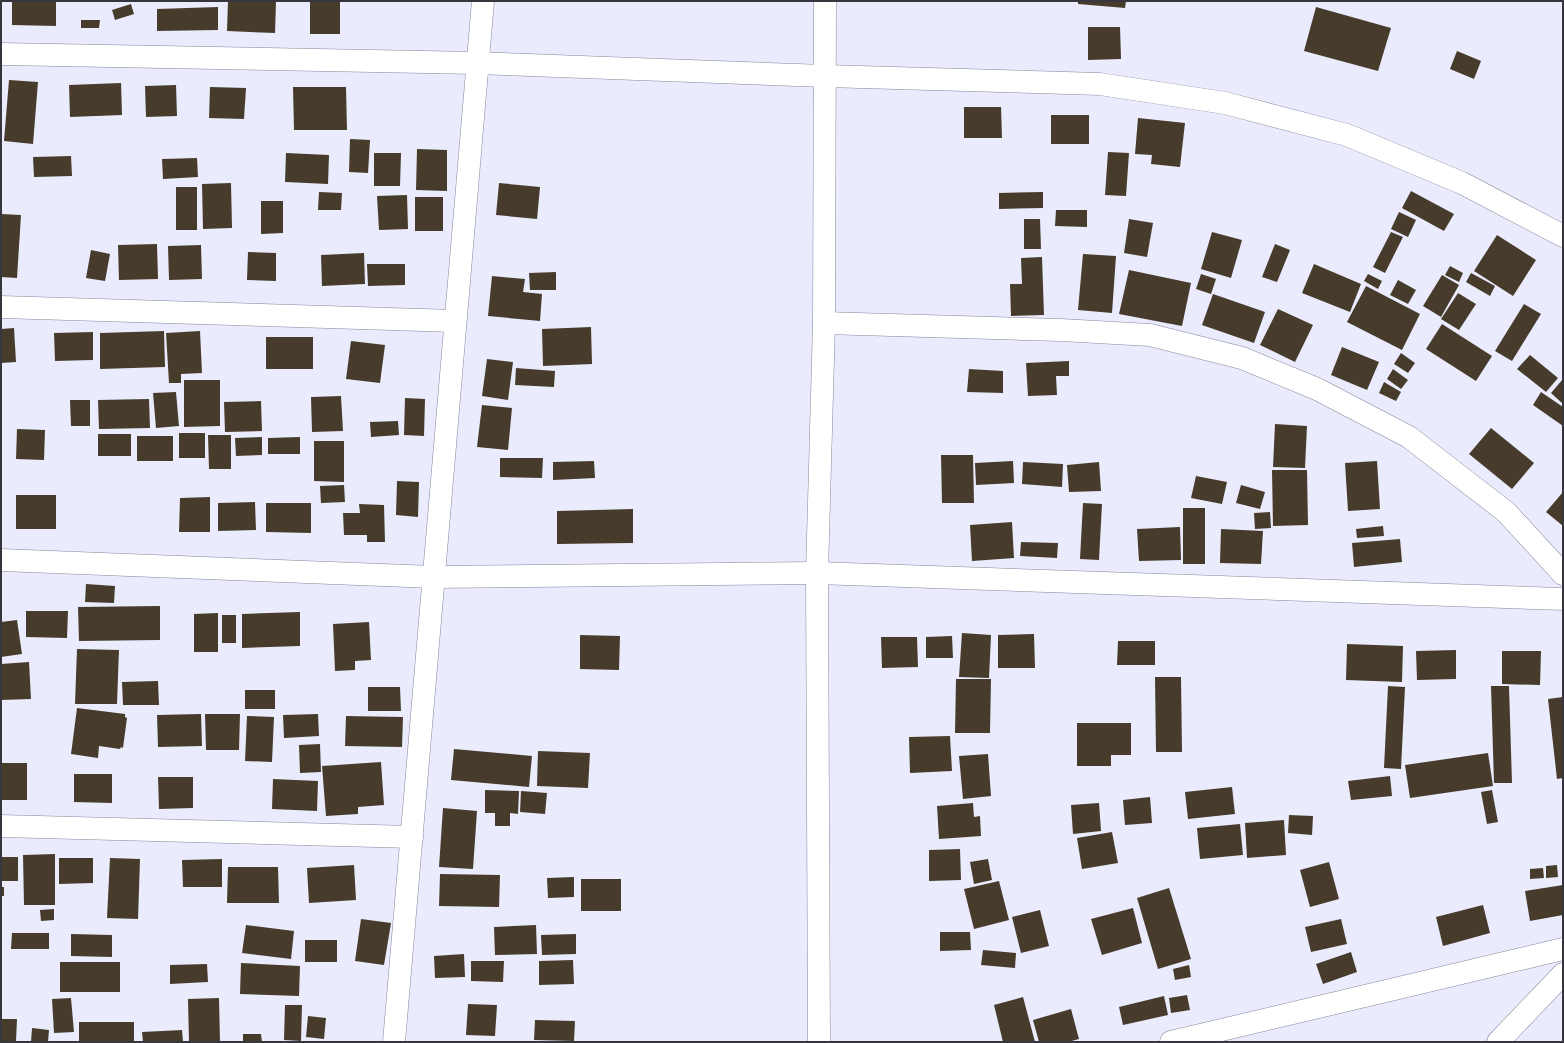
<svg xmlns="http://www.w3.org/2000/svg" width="1564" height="1043" font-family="Quicksand,sans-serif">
<rect width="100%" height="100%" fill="#ebebfe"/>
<!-- building -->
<g fill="#473c2b">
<path d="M12,1H56V26L12,25Z"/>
<path d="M228,1H276L275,33L227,31Z"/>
<rect x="310" y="1" width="30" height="33"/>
<path d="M1078,1H1126L1125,8L1078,4Z"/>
<path d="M131,4L134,14L115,20L112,10Z"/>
<path d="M218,7V30L157,31V9Z"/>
<path d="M1316,7L1391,28L1378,71L1304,51Z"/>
<path d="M81,20H100L99,28H81Z"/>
<path d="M1088,27H1120L1121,59L1088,60Z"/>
<path d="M1457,51L1481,61L1474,79L1450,69Z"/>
<path d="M9,80L38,82L33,144L4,141Z"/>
<path d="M121,83L122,115L70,117L69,85Z"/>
<path d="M176,85L177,116L146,117L145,86Z"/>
<path d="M210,87L246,88L244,119L209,118Z"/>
<path d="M293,87H346L347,130H294Z"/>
<path d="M964,107H1001L1002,138H964Z"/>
<rect x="1051" y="115" width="38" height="29"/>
<path d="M1138,118L1185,123L1180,167L1151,164L1152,155L1135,154Z"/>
<path d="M350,139L370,140L368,173L349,172Z"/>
<path d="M417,149L447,150V191L416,190Z"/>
<path d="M1108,152L1129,153L1126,196L1105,195Z"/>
<path d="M286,153L329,155L328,184L285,182Z"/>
<path d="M374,153H401L400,186H374Z"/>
<path d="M71,156L72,176L34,177L33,157Z"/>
<path d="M197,158L198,177L163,179L162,159Z"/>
<path d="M231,183L232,228L203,229L202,184Z"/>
<path d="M499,183L540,187L537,219L496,215Z"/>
<rect x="176" y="187" width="21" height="43"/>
<path d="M1411,191L1454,214L1444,231L1402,208Z"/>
<path d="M319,192L342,193L341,210H318Z"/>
<path d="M1043,192V208L999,209V193Z"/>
<path d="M407,195L408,229L379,230L377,196Z"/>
<rect x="415" y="197" width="28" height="34"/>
<path d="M261,201H283V233L261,234Z"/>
<path d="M1056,210H1087V227L1055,226Z"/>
<path d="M1399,212L1416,220L1408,237L1391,229Z"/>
<path d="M1,214L21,215L17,278L1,277Z"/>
<path d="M1024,219H1040L1041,249H1024Z"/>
<path d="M1129,219L1153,223L1147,257L1124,253Z"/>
<path d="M1212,232L1242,240L1231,278L1201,269Z"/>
<path d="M1391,232L1403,237L1385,273L1373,267Z"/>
<path d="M1497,235L1536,260L1513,296L1474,271Z"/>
<path d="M157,244L158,279L119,280L118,245Z"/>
<path d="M1275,244L1290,250L1277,282L1262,277Z"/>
<path d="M201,245L202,279L169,280L168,246Z"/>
<path d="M91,250L110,254L105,281L86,278Z"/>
<path d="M248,252L276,253V281L247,280Z"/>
<path d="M364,253L365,284L322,286L321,255Z"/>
<path d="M1083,254L1116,256L1112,313L1078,310Z"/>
<path d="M1042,257L1044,315L1011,316L1010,284H1022L1021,258Z"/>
<path d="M367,264H405V285L368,286Z"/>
<path d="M1314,264L1361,284L1350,312L1302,293Z"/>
<path d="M1450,266L1463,273L1459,282L1445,275Z"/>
<path d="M1129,270L1191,283L1182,326L1119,314Z"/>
<path d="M556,272V290H530L529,273Z"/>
<path d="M1471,273L1495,286L1490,296L1466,282Z"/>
<path d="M1201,274L1216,279L1211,294L1196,289Z"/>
<path d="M1368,274L1382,281L1378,289L1364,281Z"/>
<path d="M1442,275L1459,285L1441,317L1423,306Z"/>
<path d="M492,276L525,279L523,292L542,294L540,321L488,316Z"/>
<path d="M1398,280L1416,290L1408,304L1390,295Z"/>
<path d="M1366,286L1420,314L1402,350L1347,322Z"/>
<path d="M1458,293L1476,304L1459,330L1441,319Z"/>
<path d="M1213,294L1265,312L1254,343L1202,325Z"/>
<path d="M1524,304L1541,314L1512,361L1495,351Z"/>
<path d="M1278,309L1313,325L1295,362L1260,345Z"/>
<path d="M1442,324L1492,356L1476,381L1426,349Z"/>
<path d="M591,327L592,364L543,366L542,329Z"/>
<path d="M14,328L16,362L1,363V329Z"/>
<path d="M164,331L165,367L100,369V333Z"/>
<path d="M200,331L202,373L181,374V383H169L166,333Z"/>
<path d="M93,332V360L55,361L54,333Z"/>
<rect x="266" y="337" width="47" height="32"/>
<path d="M351,341L385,345L380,383L346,379Z"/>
<path d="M1342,347L1379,362L1367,390L1331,375Z"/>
<path d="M1401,353L1415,363L1408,373L1394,364Z"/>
<path d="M1530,355L1558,378L1546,392L1517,369Z"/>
<path d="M487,359L513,362L508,400L482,396Z"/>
<path d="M1069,361V376H1056L1057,395L1028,396L1026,363Z"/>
<path d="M516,368L555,371L554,387L515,385Z"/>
<path d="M969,369L1003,371V393L967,392Z"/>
<path d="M1393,369L1408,380L1401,389L1387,379Z"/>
<path d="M1563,379V404L1551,393Z"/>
<path d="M184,380H220V426L184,427Z"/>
<path d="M1384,382L1401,392L1396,401L1379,393Z"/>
<path d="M176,392L179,426L156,428L153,393Z"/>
<path d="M1541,392L1563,407V426L1533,405Z"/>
<path d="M341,396L343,431L312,432L311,397Z"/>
<path d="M405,398L425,399L424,436L404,435Z"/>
<path d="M149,399L150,428L99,429L98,400Z"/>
<path d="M70,400H90V426H71Z"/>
<path d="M261,401L262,431L225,432L224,402Z"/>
<path d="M482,405L512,408L508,450L477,447Z"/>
<path d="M398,421L399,435L371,437L370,422Z"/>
<path d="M1275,424L1307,426L1305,468L1273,467Z"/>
<path d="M1491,428L1534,463L1512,489L1469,454Z"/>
<path d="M17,429L45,430L44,460L16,459Z"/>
<rect x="179" y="433" width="26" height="25"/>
<rect x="98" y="434" width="33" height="22"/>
<path d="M208,435H231V469H209Z"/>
<rect x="137" y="436" width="36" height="25"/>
<path d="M262,437V455L236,456L235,438Z"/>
<path d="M300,437V454H268V438Z"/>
<path d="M314,441H344V482L314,481Z"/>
<path d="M941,455H973L974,503H942Z"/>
<path d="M500,458H543L542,478L500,477Z"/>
<path d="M594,461L595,478L553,480V462Z"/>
<path d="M1013,461L1014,483L976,485L975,463Z"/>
<path d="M1377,461L1380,509L1348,511L1345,463Z"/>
<path d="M1023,462L1063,464L1062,487L1022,484Z"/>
<path d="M1099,462L1101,491L1069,492L1067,465Z"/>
<path d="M1272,470H1307L1308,525L1273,526Z"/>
<path d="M1196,476L1227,482L1222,504L1191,498Z"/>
<path d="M397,481L419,482L418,517L396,515Z"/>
<path d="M344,485L345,502L321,503L320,486Z"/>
<path d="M1241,485L1265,492L1260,509L1236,503Z"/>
<path d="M1563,492V526L1546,512Z"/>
<rect x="16" y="495" width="40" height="34"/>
<path d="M210,497V532H179L180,498Z"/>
<path d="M255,502L256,530L218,531V503Z"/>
<path d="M266,503H311V533L266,532Z"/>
<path d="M1083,503L1102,504L1099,560L1080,559Z"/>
<path d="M359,504L384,505L385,542H367V535H344L343,513H360Z"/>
<rect x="1183" y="508" width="22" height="56"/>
<path d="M633,509V543L557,544V511Z"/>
<path d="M1270,512L1271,528L1255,529L1254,513Z"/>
<path d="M1012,522L1014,558L972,561L970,525Z"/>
<path d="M1383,526L1384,536L1357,538L1356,529Z"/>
<path d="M1180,527L1181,560L1139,561L1137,529Z"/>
<path d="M1221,529L1263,531L1261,564L1220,563Z"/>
<path d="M1400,539L1402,562L1354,567L1352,543Z"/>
<path d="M1021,542L1058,543L1057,558L1020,556Z"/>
<path d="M86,584L115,586L114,603L85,602Z"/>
<path d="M160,606V640L79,641L78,607Z"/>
<path d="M26,611H68L67,638L26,637Z"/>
<path d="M300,612V646L242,648V614Z"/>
<path d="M218,613V652H194V614Z"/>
<rect x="222" y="615" width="14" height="28"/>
<path d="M17,620L22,654L1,657V622Z"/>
<path d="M369,622L371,660L355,661V670L335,671L333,624Z"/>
<path d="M962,633L991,635L989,678L959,677Z"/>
<path d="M1034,634L1035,668H998V635Z"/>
<path d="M580,635L620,636L619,670L580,669Z"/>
<path d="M952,636L953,658H926V637Z"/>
<path d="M881,637H917L918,667L882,668Z"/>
<path d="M1118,641H1155V665H1117Z"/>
<path d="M1347,644L1403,646L1402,682L1346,680Z"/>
<path d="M77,649L119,650L117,704H75Z"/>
<path d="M1456,650V679L1417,680L1416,651Z"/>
<path d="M1502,651H1541L1540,685L1502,684Z"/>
<path d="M29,662L31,699L1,700V664Z"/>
<path d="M1155,677H1181L1182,752H1156Z"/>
<path d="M956,679H991L990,733H955Z"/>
<path d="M158,681L159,705H123L122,682Z"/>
<path d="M1388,686L1405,687L1401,769L1384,768Z"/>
<path d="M1491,686H1509L1512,783H1494Z"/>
<path d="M368,687H400L401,711H368Z"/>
<rect x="245" y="690" width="30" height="19"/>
<path d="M1563,697V778L1557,779L1548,699Z"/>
<path d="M77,708L125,714V717L127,718L123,748L121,747L120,749L99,746L98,758L71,754Z"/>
<path d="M201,714L202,746L158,747L157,715Z"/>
<path d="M205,714H240L239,750H206Z"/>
<path d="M318,714L319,736L284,738L283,715Z"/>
<path d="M247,716L274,717L272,762L245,761Z"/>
<path d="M346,716L403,717L402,747L345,746Z"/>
<path d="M1077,723H1131V755H1111V766H1077Z"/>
<path d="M950,736L952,771L910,773L909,737Z"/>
<path d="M320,744L321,772L300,773L299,745Z"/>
<path d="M454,749L532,756L529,787L451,780Z"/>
<path d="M538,751L590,753L588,788L537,786Z"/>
<path d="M1488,753L1493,786L1410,798L1405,765Z"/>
<path d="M988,754L991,796L963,799L959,756Z"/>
<path d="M381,762L384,805L358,807V814L326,816L322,766Z"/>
<rect x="1" y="763" width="26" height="37"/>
<path d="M74,774H112V803L74,802Z"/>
<path d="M1390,776L1392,796L1351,800L1348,781Z"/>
<path d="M158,777H193V808L159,809Z"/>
<path d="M273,779L318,781L317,811L272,809Z"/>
<path d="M1232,787L1235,814L1188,819L1185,792Z"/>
<path d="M485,790L519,791L518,814L510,813V826H495V813H485Z"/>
<path d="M1492,790L1498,822L1487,824L1481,792Z"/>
<path d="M521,791L547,793L545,814L520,812Z"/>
<path d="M1150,797L1152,823L1125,825L1123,800Z"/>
<path d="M973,803L974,817L980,816L981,836L939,839L937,806Z"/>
<path d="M1099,803L1101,831L1073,834L1071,805Z"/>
<path d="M443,808L477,811L473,869L439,867Z"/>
<path d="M1289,815L1313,816L1312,835L1288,833Z"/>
<path d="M1284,820L1286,855L1247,858L1245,823Z"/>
<path d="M1240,824L1243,855L1200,859L1197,828Z"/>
<path d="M1112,832L1118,863L1082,869L1077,838Z"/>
<path d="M960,849L961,880L929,881V850Z"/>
<path d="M55,854V905H24L23,855Z"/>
<rect x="1" y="857" width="17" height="24"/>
<path d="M59,858H93V883L59,884Z"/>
<path d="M110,858L140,859L138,919L107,918Z"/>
<path d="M222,859V887H183L182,860Z"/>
<path d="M988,859L992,880L974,884L970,862Z"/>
<path d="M1329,862L1339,899L1310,907L1300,870Z"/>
<path d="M354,865L356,900L309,903L307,868Z"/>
<path d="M1557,865L1558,877L1546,878V866Z"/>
<path d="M228,867H278L279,903H227Z"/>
<path d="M1543,868L1544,878L1530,879V869Z"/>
<path d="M440,874L500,875L499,907L439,906Z"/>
<path d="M574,877V897L548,898L547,878Z"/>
<rect x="581" y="879" width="40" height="32"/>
<path d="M999,881L1009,920L974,929L964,889Z"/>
<path d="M1563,885V915L1530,921L1525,891Z"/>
<rect x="1" y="887" width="3" height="9"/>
<path d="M1169,888L1191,959L1158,969L1137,898Z"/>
<path d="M1483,905L1490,933L1443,946L1436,917Z"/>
<path d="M1133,908L1142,943L1102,955L1091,919Z"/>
<path d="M54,909V920L41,921L40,910Z"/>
<path d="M1040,910L1049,946L1021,953L1012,917Z"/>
<path d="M361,919L391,923L384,965L355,961Z"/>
<path d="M1341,919L1347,944L1311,952L1305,927Z"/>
<path d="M246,925L294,931L291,959L242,953Z"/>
<path d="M536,925L537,954L495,955L494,927Z"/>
<path d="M940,932H970L971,950L940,951Z"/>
<path d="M12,933H49V949H11Z"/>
<path d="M71,934L112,935V957L71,956Z"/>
<path d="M576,934V954L542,955L541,935Z"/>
<rect x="305" y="940" width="32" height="22"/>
<path d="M983,950L1016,953L1015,968L981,965Z"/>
<path d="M1351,952L1357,972L1323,984L1316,964Z"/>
<path d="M464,954L465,977L435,978L434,956Z"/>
<path d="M573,960L574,984L539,985V961Z"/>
<path d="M471,961H504L503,982L471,981Z"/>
<rect x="60" y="962" width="60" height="30"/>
<path d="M241,963L300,966L299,996L240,994Z"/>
<path d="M207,964L208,982L170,984V965Z"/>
<path d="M1189,965L1191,977L1175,980L1173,969Z"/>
<path d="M1187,995L1190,1010L1171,1013L1169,998Z"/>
<path d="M1164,996L1168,1015L1123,1025L1119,1007Z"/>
<path d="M1023,997L1035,1042H1003L994,1005Z"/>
<path d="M71,998L74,1032L54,1033L52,999Z"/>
<path d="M219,998L220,1042H189L188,999Z"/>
<path d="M468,1004L497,1005L495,1036L466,1035Z"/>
<path d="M285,1005H302L301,1041L284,1040Z"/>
<path d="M1071,1009L1079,1039L1068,1042H1039L1033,1020Z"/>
<path d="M308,1016L326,1018L324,1039L306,1037Z"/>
<path d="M1,1019H17L16,1042H1Z"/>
<path d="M535,1020L575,1021L574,1041L534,1040Z"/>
<rect x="79" y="1022" width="55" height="20"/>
<path d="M32,1028L49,1030L48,1042H31Z"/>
<path d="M182,1030L183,1042H143L142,1032Z"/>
<path d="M243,1034H261L262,1042H243Z"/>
</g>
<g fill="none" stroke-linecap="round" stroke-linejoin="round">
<!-- minor casing -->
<g stroke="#87869b" stroke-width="23">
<g id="minor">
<path d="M1,54L477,63L825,76L1100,84L1225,103L1347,135L1462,183L1563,236"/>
<path d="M1,307L455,321"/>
<path d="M824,323L1061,330L1150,335L1242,358L1317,389L1409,437L1506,512L1563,574"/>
<path d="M1,560L434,577L817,573L1563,599"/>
<path d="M1,826L412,837"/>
<path d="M394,1042L483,1"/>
<path d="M819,1042L817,573L824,323L825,1"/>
<path d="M1171,1042L1563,949"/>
<path d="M1498,1042L1563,974"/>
</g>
</g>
<!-- minor -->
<use href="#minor" stroke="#fff" stroke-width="22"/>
</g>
<!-- border -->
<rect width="1564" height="1043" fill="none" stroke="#37363f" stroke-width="4"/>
</svg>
